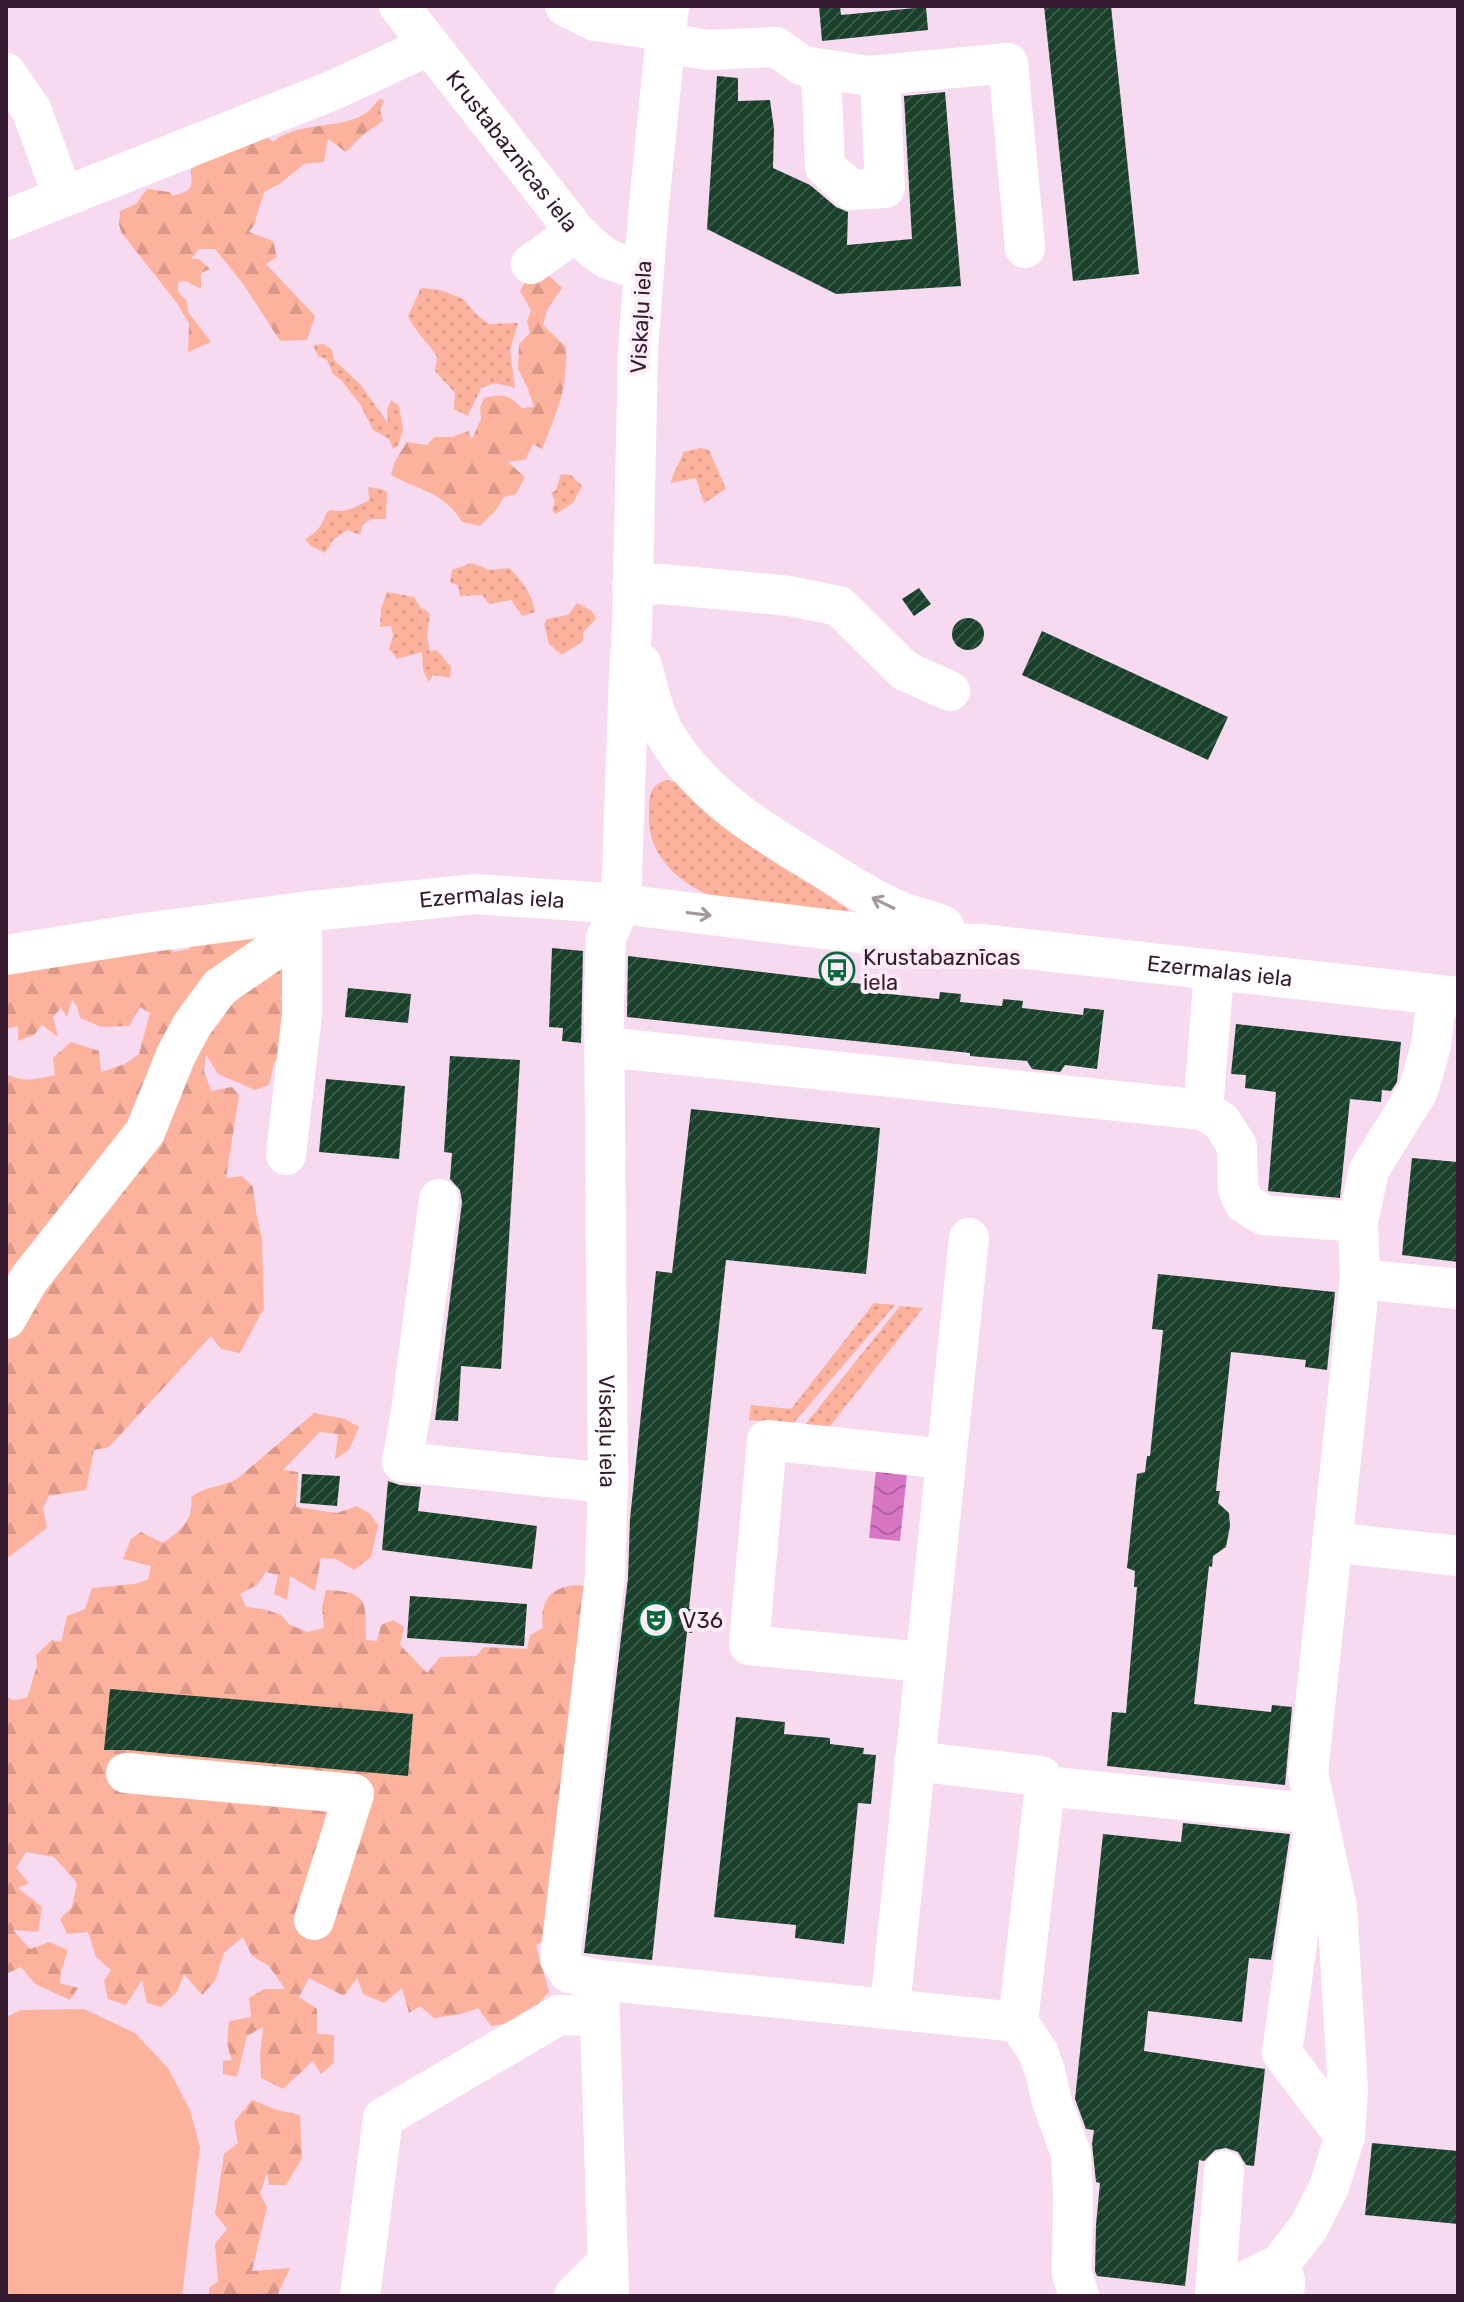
<svg xmlns="http://www.w3.org/2000/svg" width="1464" height="2302" font-family="Rubik,sans-serif">
<defs>
<pattern id="grass-dots" width="8" height="8" patternUnits="userSpaceOnUse" patternTransform="scale(2)"><rect width="8" height="8" fill="#fdb29d"/><path d="M2 2h.1M6 6h.1" fill="none" stroke="#d99888" stroke-width="1.8" stroke-linecap="round"/></pattern>
<pattern id="forest-firs" width="22" height="20" patternUnits="userSpaceOnUse" patternTransform="scale(2)"><rect width="22" height="20" fill="#fdb29d"/><path d="M5 1l3.5 6h-7zM16 11l3.5 6h-7z" fill="#d99888"/></pattern>
<pattern id="water-waves" width="16" height="10" patternUnits="userSpaceOnUse" patternTransform="scale(2)"><rect width="16" height="10" fill="#d776c2"/><path d="M0 5q4-4 8 0t8 0" fill="none" stroke="#af609e"/></pattern>
<pattern id="building-hatch" width="6" height="6" patternUnits="userSpaceOnUse" patternTransform="scale(2)"><rect width="6" height="6" fill="#19402a"/><path d="M-1 1l2-2M0 6l6-6M5 7l2-2" fill="none" stroke="#3b5848"/></pattern>
</defs>
<rect width="100%" height="100%" fill="#f8daf0"/>
<!-- grass -->
<g fill="url(#grass-dots)">
<path d="M421,288L441,290L463,299L478,316L489,324L518,323L510,350L515,388L495,383L481,388L468,416L454,409L455,393L435,371L437,357C428,342 415,332 408,316Z"/>
<path d="M324,344L332,350L334,360L360,384L388,423L387,411L391,400L399,406L403,430L398,446L393,449L389,439L373,430L360,404L341,380L333,374L327,360L318,356L313,345Z"/>
<path d="M701,448L709,450L726,489L704,503L696,478L671,483C673,471 680,464 683,452Z"/>
<path d="M561,474L571,475L582,486L573,503L556,514L552,510L555,501L551,493L556,490Z"/>
<path d="M368,487L381,489L387,492L386,519H372L363,524L360,535L347,530L333,540L325,553L311,546L305,539C317,533 322,525 327,512L331,510C346,514 357,506 369,500Z"/>
<path d="M472,563L490,570L509,568C522,580 532,594 535,612L522,616L511,600L489,604L482,595L460,596L458,585L450,583L452,570Z"/>
<path d="M387,592L414,597L420,607L430,613L427,636L430,651L437,650L451,667L450,678L433,675L429,682L423,670L422,652L397,659L389,649L393,635L391,626L380,627L381,609Z"/>
<path d="M577,603L592,611L596,619L583,632V641L562,655L549,644L544,624L547,619L568,615Z"/>
<path d="M667,780L677,783L799,875L850,911C815,910 781,909 746,904C736,902 725,902 716,898C679,884 646,855 649,813C649,797 649,785 667,780Z"/>
<path d="M874,1303L895,1305L792,1425L749,1420L751,1405L791,1409Z"/>
<path d="M900,1306L923,1308L823,1435L804,1426Z"/>
</g>
<!-- forest -->
<g fill="url(#forest-firs)">
<path d="M379,99L384,100L380,110L383,121L364,134L346,152L328,139L324,162L304,164L281,183L264,192L254,225L249,232L273,241L277,257L266,264L315,316L307,340L280,341L244,285L215,249H199L191,259H199L210,269L201,273V289L186,281L178,282V292L187,301L188,312L211,342L188,352L189,323L176,302L121,232L119,224L120,211L136,204L147,189L169,192L173,196C193,189 192,190 191,169L216,153L230,149L243,148L263,133L273,142C299,120 339,131 366,113C371,110 375,104 379,99Z"/>
<path d="M543,270L562,288L547,310L543,325L566,347C568,387 557,413 542,449L533,444L525,460L508,462L525,477L516,494L504,497L496,510L480,526L462,522C444,492 420,491 391,475L395,461L407,442L427,445L434,437H452L468,431L472,439L481,419L480,408L484,398C502,393 509,395 522,408L534,407L528,389L518,369L519,344L530,333L527,321L531,310L520,291L529,275Z"/>
<path d="M285,922L287,983L281,999L294,1015L287,1045L274,1063L269,1085L255,1090L218,1074L206,1055L204,1071L211,1091L232,1087L239,1095L226,1178L242,1176L253,1187L256,1212L262,1240L264,1308L240,1353L221,1349L211,1336L109,1447L94,1450L86,1490L49,1496L43,1508L47,1528L6,1559V1074C23,1083 36,1079 55,1075L53,1058L71,1042L99,1051L101,1072L125,1064L139,1054L150,1013L140,1007L129,1026L101,1027L80,1018L77,1006L72,1000L67,1017L61,1008L53,1017L58,1037L42,1025L34,1035L18,1041V1026L9,1028L6,1032V964L158,938L174,952L190,949V941Z"/>
<path d="M314,1413L345,1419L359,1427L349,1450L335,1459L338,1434L320,1432L283,1470L298,1472L296,1507L337,1513L357,1506L370,1514L378,1525L371,1557L354,1570L336,1559L321,1558L315,1591L290,1576L287,1600L274,1594L278,1575L266,1572L257,1585L240,1594L246,1607L264,1609L281,1615L290,1625L308,1632L324,1628L322,1607L326,1590C368,1592 366,1600 366,1640L377,1641L381,1625L393,1620L404,1627L400,1645L427,1673L440,1657L476,1656L484,1647L527,1649L530,1635L543,1628C537,1589 567,1580 599,1588L550,1939L536,1945L549,1992L522,2021L491,2026L478,2008L461,2014L434,2018L420,2006L409,2013L402,1988L384,2003L363,1994L357,1978L344,1996L309,1978L299,1997L317,2009V2034L334,2035V2063L321,2074L313,2061L283,2089L261,2078L260,2055L263,2027L247,2036L237,2077L223,2074V2061L232,2060L227,2044L229,2021L251,2017L249,1998L264,1989H285L269,1966L252,1956L243,1937L224,1953L215,1981L202,1995L184,1974L177,1992L161,2007L147,2003L142,1980L126,2005L108,1999L104,1981L111,1970L96,1957L88,1932L67,1934L60,1919L72,1907L77,1883L54,1857L26,1852L16,1868L29,1883L18,1888L42,1907L38,1932L13,1930L30,1949L49,1942L68,1950L61,1972L60,1983L78,1988L70,2000L35,1984L21,1967L6,1974V1696L12,1700L27,1698L37,1666L36,1655L52,1640L61,1642L67,1616L85,1609L92,1588L134,1584L148,1580L151,1566L123,1559L131,1539L141,1532L163,1543C180,1531 194,1520 191,1497C207,1486 219,1488 237,1479Z"/>
<path d="M252,2100L277,2110L300,2115L302,2158L286,2185H269L267,2173L260,2193L267,2207L252,2271L290,2268L277,2296H209V2288L218,2281L215,2244L227,2229L215,2214L224,2154L238,2143L234,2122Z"/>
</g>
<!-- pitch -->
<path fill="#fdb29d" d="M84,2009L135,2033L168,2068L190,2110L200,2147L182,2296H6V2017L21,2010Z"/>
<!-- water -->
<path fill="url(#water-waves)" d="M876,1470L907,1473L900,1541L869,1538Z"/>
<!-- building -->
<g fill="url(#building-hatch)">
<path d="M819,6H840L841,15L926,7L928,30L822,41Z"/>
<path d="M1044,6H1111L1139,274L1073,281Z"/>
<path d="M717,76L738,78V101L770,100L774,129L773,168L810,185L836,207L848,212L847,245L912,239L904,96L945,92L961,286L836,294L707,229Z"/>
<path d="M919,588L931,604L914,616L902,599Z"/>
<circle cx="968" cy="634" r="16"/>
<path d="M1042,631L1228,717L1208,760L1022,675Z"/>
<path d="M552,948L583,951L581,1043L562,1041L563,1028L549,1027Z"/>
<path d="M628,956L880,986L879,993L939,999L940,992L961,994L960,1002L1002,1006L1003,999L1023,1001L1022,1008L1083,1015L1084,1008L1104,1010L1097,1069L1065,1065L1060,1072L1032,1069L1027,1061L970,1056V1053L627,1017Z"/>
<path d="M348,988L411,994L408,1023L345,1017Z"/>
<path d="M1236,1024L1401,1042L1397,1082L1391,1091L1382,1090L1381,1102L1350,1099L1340,1198L1268,1191L1276,1092L1245,1088L1246,1075L1231,1074Z"/>
<path d="M450,1056L520,1060L501,1369L461,1366L458,1421L435,1420L462,1202L460,1190L450,1179L452,1153L444,1152Z"/>
<path d="M326,1079L405,1086L399,1159L319,1152Z"/>
<path d="M691,1109L880,1128L866,1274L726,1260L689,1609H695L692,1633L687,1632L652,1960L584,1953L628,1578L630,1519L656,1271L672,1273Z"/>
<path d="M1412,1158L1458,1162V1262L1402,1255Z"/>
<path d="M1158,1274L1335,1292L1327,1370L1305,1367L1306,1360L1231,1352L1216,1491H1220L1218,1503L1229,1513L1230,1526L1226,1547L1213,1556L1212,1567L1209,1566L1194,1704L1271,1712L1272,1705L1292,1707L1285,1785L1107,1766L1112,1712L1126,1713L1137,1587H1134L1135,1571L1127,1568L1137,1474L1145,1472L1147,1456H1150L1163,1330L1152,1329Z"/>
<path d="M302,1474L340,1476L337,1506L300,1503Z"/>
<path d="M388,1481L400,1485L421,1487L418,1511L537,1526L532,1569L382,1550Z"/>
<path d="M410,1596L527,1604L524,1646L407,1638Z"/>
<path d="M110,1689L413,1714L408,1776L128,1750H104Z"/>
<path d="M736,1717L785,1722L784,1734L830,1738V1744L864,1748L863,1754L876,1755L871,1804L858,1803L844,1944L795,1938L796,1925L714,1917Z"/>
<path d="M1183,1823L1290,1834L1271,1960L1249,1958L1242,2022L1148,2011L1144,2051L1265,2069L1254,2166L1246,2165L1238,2152L1226,2148L1215,2150L1204,2161L1199,2160L1185,2286L1097,2276L1095,2271L1096,2225L1100,2183L1096,2182L1092,2144L1094,2130L1086,2129L1075,2099L1103,1834L1181,1842Z"/>
<path d="M1372,2143L1458,2151V2224L1365,2215Z"/>
</g>
<g fill="none" stroke-linecap="round" stroke-linejoin="round">
<!-- minor -->
<g stroke="#fff" stroke-width="40">
<path id="s1" d="M399,6L576,232C602,258 607,262 643,269"/>
<path d="M565,6L595,21L666,31"/>
<path id="s2" d="M669,6L649,204L638,351L632,629L629,675L621,904L606,938L604,1004L608,1483L605,1575L560,1959L569,1973L599,1980L1018,2022"/>
<path d="M665,43L708,50L776,47L803,66L869,76L1008,63L1025,248"/>
<path d="M821,69L825,167L851,190L885,188L880,75"/>
<path d="M6,73L32,111L63,197"/>
<path d="M6,220L336,89L430,45"/>
<path d="M531,264L576,232"/>
<path d="M632,586L662,584L789,596L839,606L905,671L950,691"/>
<path d="M641,663C649,690 654,719 670,742C708,801 771,837 829,872C853,887 878,903 904,913C917,918 931,920 944,926"/>
<path id="s3" d="M6,955L144,933L302,912L475,894L621,904L940,943L980,944L1458,997"/>
<path d="M605,1047L1203,1110L1221,1121L1237,1146L1238,1189L1244,1203L1264,1215L1358,1222L1360,1279L1308,1773L1337,1907L1348,2091L1345,2136L1329,2187L1308,2228L1280,2264L1285,2281L1284,2296"/>
<path d="M1203,1110L1214,972"/>
<path d="M286,1155L302,1014V912"/>
<path d="M439,1199L411,1412L402,1462L608,1483"/>
<path d="M1358,1222L1369,1170L1418,1091L1431,1046L1437,995"/>
<path d="M1360,1279L1458,1289"/>
<path d="M6,1319L29,1279L145,1132L176,1055L192,1025L220,987L268,954L301,936"/>
<path d="M1332,1542L1458,1556"/>
<path d="M924,1662L749,1645L767,1440L945,1459"/>
<path d="M914,1761L1041,1776L1045,1786"/>
<path d="M126,1773L354,1794L314,1920"/>
<path d="M599,1992L609,2296"/>
<path d="M890,2007L969,1238"/>
<path d="M1215,2295L1224,2171"/>
<path d="M360,2296L383,2118L559,2015L600,2016"/>
<path d="M574,2296L608,2262"/>
<path d="M1079,2296L1072,2274L1073,2192L1071,2154L1052,2102L1045,2071L1038,2052L1018,2022L1045,1786L1316,1814L1304,1892L1282,2053L1345,2136"/>
<path d="M1215,2296L1280,2264"/>
</g>
</g>
<!-- one-way arrows -->
<defs><path id="oneway-shaft" d="M-6 0H5M1.5-3L5.5 0L1.5 3" fill="none" stroke-width="1.6" stroke-linecap="round" stroke-linejoin="round" transform="scale(2)"/></defs>
<g stroke="#a498a1">
<use href="#oneway-shaft" transform="translate(883 903) rotate(-154)"/>
<use href="#oneway-shaft" transform="translate(699 914) rotate(7)"/>
</g>
<!-- icons -->
<defs>
<g id="bus-ring" transform="scale(1.8)"><circle r="9.5" fill="#fcedf7" stroke="#07683c" stroke-width="1.5"/><path d="M-5-6H5V4H4V6H2V4H-2V6H-4V4H-5ZM-3.5-4V0h7V-4ZM-3.5 1.2v1.5H-2V1.2ZM2 1.2v1.5H3.5V1.2Z" fill="#07683c"/></g>
<g id="theatre-ring" transform="scale(1.8)"><circle r="9.5" fill="#fcedf7" stroke="#07683c" stroke-width="1.5"/><path d="M-5-5.5Q0-4 5-5.5V0Q5 5 0 6Q-5 5-5 0ZM-3.3-2.5H-1v1.5H-3.3ZM1-2.5H3.3v1.5H1ZM-2.8 1Q0 5.5 2.8 1Z" fill="#07683c"/></g>
</defs>
<g fill-rule="evenodd">
<use href="#bus-ring" x="837" y="970"/>
<use href="#theatre-ring" x="656" y="1620"/>
</g>
<g text-anchor="middle" dominant-baseline="central" stroke-width="8" stroke-linejoin="round" paint-order="stroke">
<!-- street labels -->
<g font-size="22" fill="#351a2f" stroke="#fcedf7">
<text stroke="none"><textPath href="#s1" startOffset="184">Krustabaznīcas iela</textPath></text>
<text transform="translate(641 317) rotate(-87)">Viskaļu iela</text>
<text stroke="none"><textPath href="#s3" startOffset="490">Ezermalas iela</textPath></text>
<text stroke="none"><textPath href="#s3" startOffset="1222">Ezermalas iela</textPath></text>
<text stroke="none"><textPath href="#s2" startOffset="1430">Viskaļu iela</textPath></text>
</g>
<!-- poi labels -->
<g font-size="22" fill="#351a2f" stroke="#fcedf7" text-anchor="start">
<text x="863" y="957">Krustabaznīcas<tspan x="863" dy="25">iela</tspan></text>
<text x="682" y="1620">V36</text>
</g>
</g>
<!-- border -->
<rect width="1464" height="2302" fill="none" stroke="#351a2f" stroke-width="16"/>
</svg>
